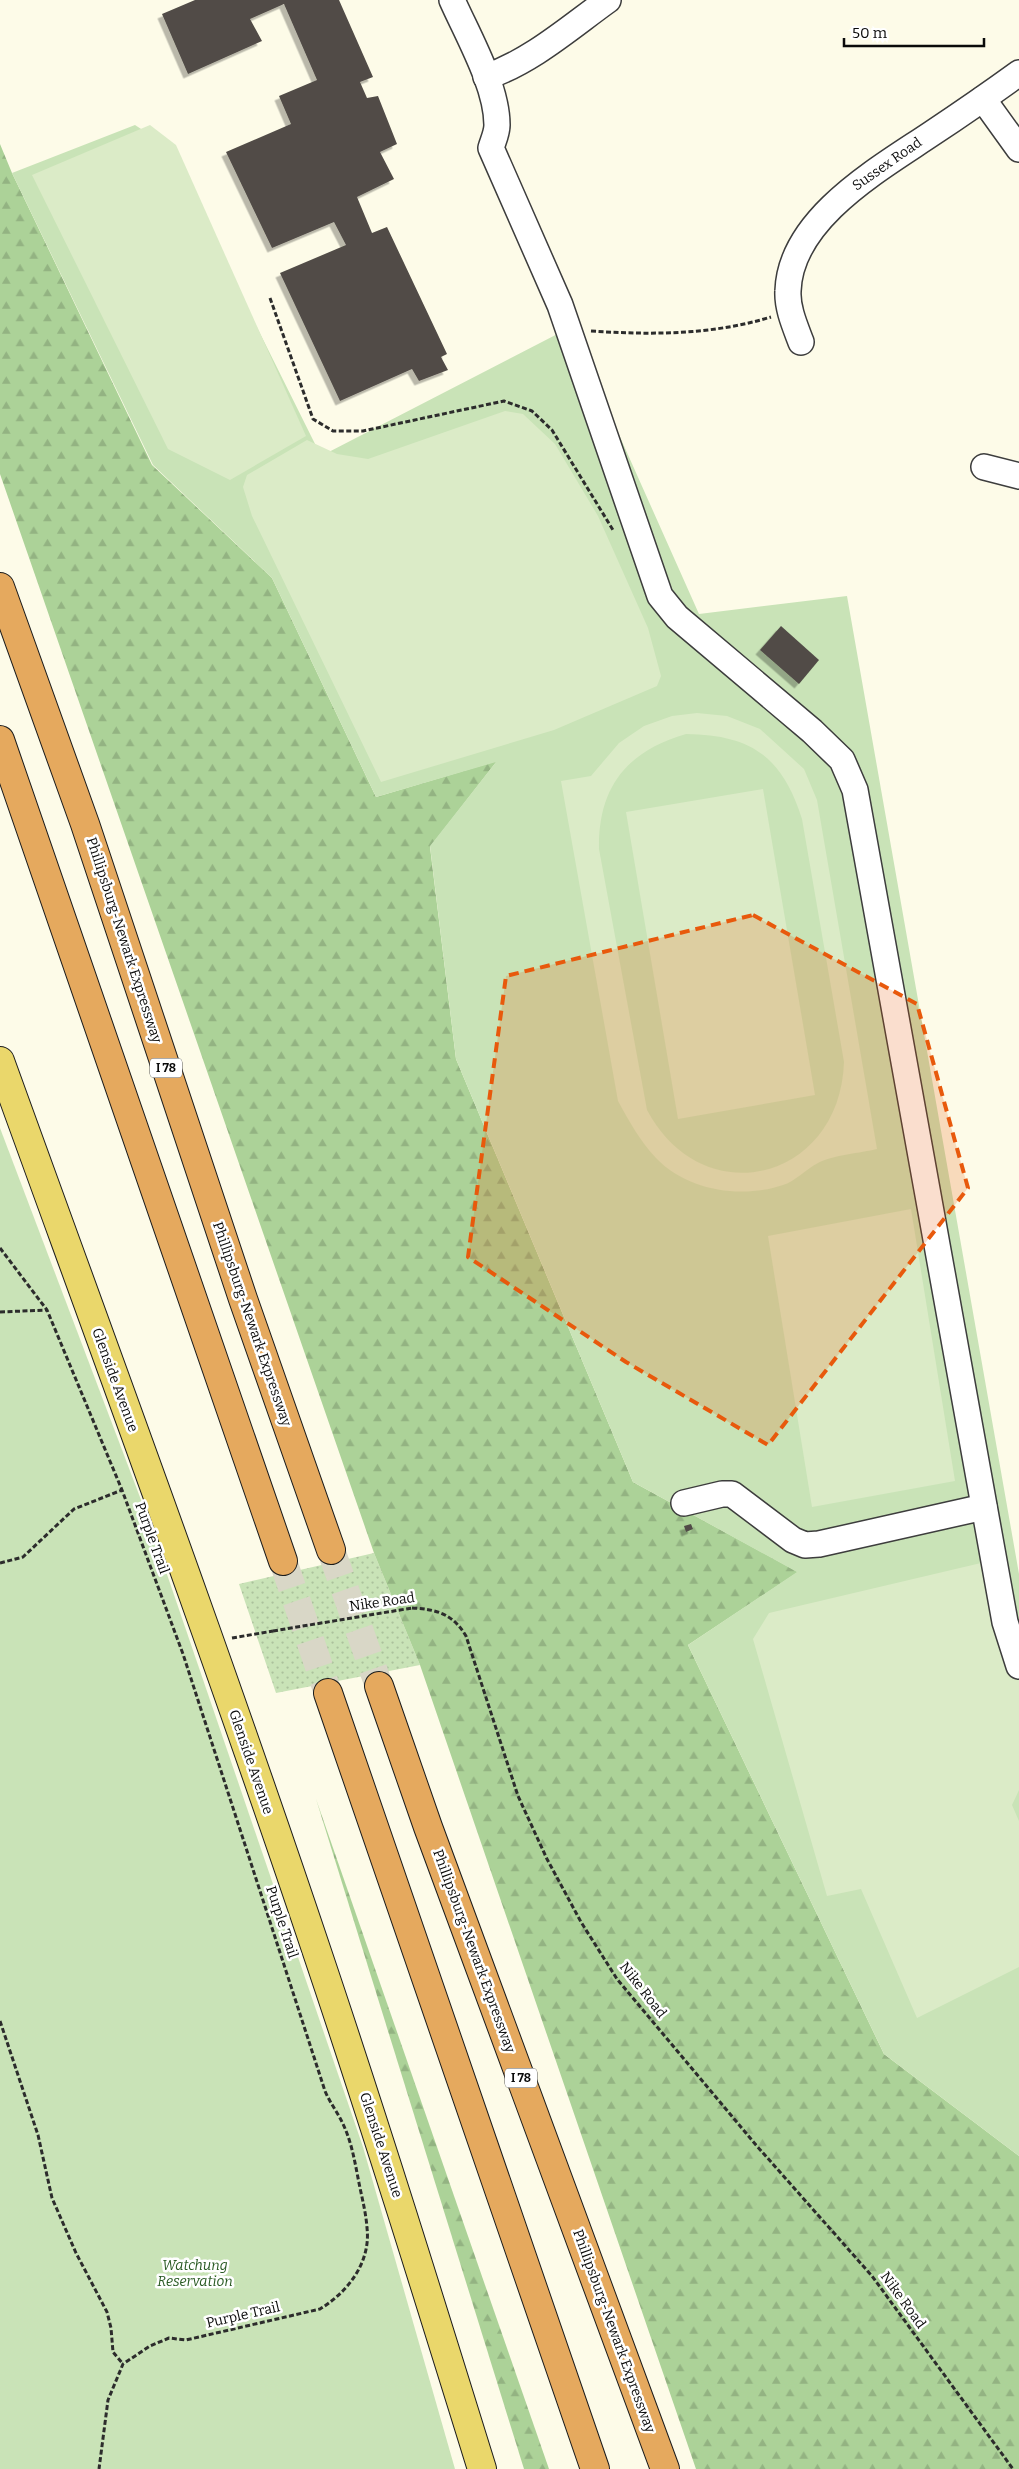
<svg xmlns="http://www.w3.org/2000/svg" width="1019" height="2469" font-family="Bitter,serif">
<defs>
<pattern id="grass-dots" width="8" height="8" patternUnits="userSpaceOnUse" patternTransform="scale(1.25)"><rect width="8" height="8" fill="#c9e3b7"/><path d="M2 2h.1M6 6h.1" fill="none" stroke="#abc19c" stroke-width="1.8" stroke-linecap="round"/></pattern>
<pattern id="forest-firs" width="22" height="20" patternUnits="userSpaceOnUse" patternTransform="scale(1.25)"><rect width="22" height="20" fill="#acd298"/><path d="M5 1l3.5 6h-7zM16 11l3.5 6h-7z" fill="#93b382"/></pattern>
<filter id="shadow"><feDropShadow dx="-4.5" dy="4.5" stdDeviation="0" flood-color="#0004"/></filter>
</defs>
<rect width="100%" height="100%" fill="#fdfbe8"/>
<!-- grass -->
<path fill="url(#grass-dots)" d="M374,1553L420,1665L276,1693L239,1584Z"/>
<!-- forest -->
<g fill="url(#forest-firs)">
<path d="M0,144L12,173L152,465L272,578L376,797L497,761L430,847L456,1059L633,1482L798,1572L688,1645L884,2054L1019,2156V2469H696L420,1665L374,1553L0,474Z"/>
<path d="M316,1799L549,2469H524Z"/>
</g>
<!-- park -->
<g fill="#c9e3b7">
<path d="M135,125L167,146L321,456L571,327L699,614L847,596L1019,1574V2156L884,2054L688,1645L797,1572L633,1482L456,1059L430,846L496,762L376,797L272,578L153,465L12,173Z"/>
<path d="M0,1128L146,1513L363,2147L455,2469H0Z"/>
</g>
<!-- pitch -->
<g fill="#dbebc7" fill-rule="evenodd">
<path d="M150,125L176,145L306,436L230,480L168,449L32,175Z"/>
<path d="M505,411L523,414L555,444L598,516L648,628L661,676L657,686L554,730L381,782L252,516L243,487L247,475L307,440L337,454L368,459Z"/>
<path d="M697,713L727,716L760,729L804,769L817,800L877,1149C861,1153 833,1155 818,1163C806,1169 796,1181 783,1185C742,1199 687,1191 656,1158C640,1141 629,1121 618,1101L561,781L591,776L619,743L644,726L672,716ZM686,734C751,735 782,756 802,819L844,1062C840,1181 703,1215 647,1110L599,849C598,787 627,751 686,734Z"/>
<path d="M763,789L815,1095L678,1119L626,812Z"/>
<path d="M911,1209L955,1481L812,1507L768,1236Z"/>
<path d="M981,1563L1019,1679V1790L1012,1805L1019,1821V1967L917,2018L861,1889L827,1896L753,1639L769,1613Z"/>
</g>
<!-- building -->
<g fill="#514c47" filter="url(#shadow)">
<path d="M195,0H339L373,77L360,82L367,98L378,96L397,144L380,152L394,179L357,197L372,233L387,227L447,354L441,357L448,370L419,381L412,369L340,401L280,273L346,245L334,222L272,248L226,152L291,124L279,96L317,80L284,4L250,19L262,41L188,74L162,14Z"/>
<path d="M781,626L819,660L799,684L760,650Z"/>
<path d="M691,1524L693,1529L686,1532L684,1526Z"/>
</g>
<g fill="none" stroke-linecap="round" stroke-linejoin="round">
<!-- highway-tunnel -->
<g stroke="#d9d7c7" stroke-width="28" stroke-dasharray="28 14" stroke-linecap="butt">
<path d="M331,1550L379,1686"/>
<path d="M283,1561L328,1693"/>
</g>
<!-- minor casing -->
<g stroke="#3d3d3d" stroke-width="28">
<g id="minor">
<path d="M452,0C468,36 497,86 497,125C497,133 493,141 491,148L560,305L660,596L677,617L812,731L842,760L855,790L1005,1622L1019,1666"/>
<path d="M486,77C532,61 569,28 608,0"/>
<path d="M983,99L1019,149"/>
<path d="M801,342C795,326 787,308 788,291C790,219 879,169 931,134C961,114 990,94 1019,73"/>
<path d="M984,467L1019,476"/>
<path d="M684,1503L722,1494H732L793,1540L805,1545L819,1544L984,1507"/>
</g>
</g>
<!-- major casing -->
<g stroke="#1b1b1b" stroke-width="30">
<path id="major" d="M0,1061C107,1357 216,1651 316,1949C374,2121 428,2295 482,2469"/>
</g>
<!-- highway casing -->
<g stroke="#1b1b1b" stroke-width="30">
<g id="highway">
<path d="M0,587L85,824L243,1299L331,1550"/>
<path d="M0,740L283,1561"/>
<path d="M379,1686L428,1827L665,2469"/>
<path d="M328,1693L595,2469"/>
</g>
</g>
<!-- path -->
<g stroke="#2c2c2c" stroke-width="3" stroke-dasharray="5 2.5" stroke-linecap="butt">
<path d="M270,298L313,419L333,431H363L504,401L532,411L552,430L613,530"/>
<path d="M591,331C652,335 712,335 771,317"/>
<path d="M0,1248L47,1310L122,1490L183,1654L325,2091C330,2103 338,2113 343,2124C352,2143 355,2163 359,2183C362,2198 366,2213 367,2228C371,2262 348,2292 320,2309L186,2340L169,2338L150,2346L123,2364L108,2400L99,2469"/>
<path d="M0,1312L47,1310"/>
<path d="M0,1563L23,1557L74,1509L122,1490"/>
<path d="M412,1608C436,1609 453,1614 466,1636L518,1796L547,1859L581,1922L617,1979L756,2145L872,2276L1013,2469"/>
<path d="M232,1638L273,1631"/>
<path d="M0,2021L38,2135L52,2198L76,2253L107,2312L111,2328L113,2352L123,2364"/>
</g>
<!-- minor -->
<use href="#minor" stroke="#fff" stroke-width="25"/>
<!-- major -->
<use href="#major" stroke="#ead76b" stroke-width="28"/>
<!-- highway -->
<use href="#highway" stroke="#e5a95e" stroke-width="28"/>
<!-- path-bridge -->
<path stroke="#2c2c2c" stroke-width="3" stroke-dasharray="5 2.5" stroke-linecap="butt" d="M273,1631L412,1608"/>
</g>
<!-- marked area -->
<path fill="#e8590c" fill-opacity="0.2" stroke="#e8590c" stroke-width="4" stroke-dasharray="10 6" stroke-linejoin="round" d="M753,915L917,1004L968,1188L768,1445L626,1362L468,1257L506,976Z"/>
<g text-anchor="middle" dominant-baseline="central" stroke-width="5" stroke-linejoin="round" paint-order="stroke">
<!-- shield labels -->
<g fill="#fff" stroke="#545454" stroke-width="1">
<rect x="150" y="1058.5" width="32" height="19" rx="4"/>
<rect x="505" y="2068.5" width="32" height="19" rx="4"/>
</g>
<g font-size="12" font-weight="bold" fill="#0a0a0a">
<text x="166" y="1068">I 78</text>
<text x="521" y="2078">I 78</text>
</g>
<!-- street labels -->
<g font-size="14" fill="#0a0a0a" stroke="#fff">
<text transform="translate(887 164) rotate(-35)">Sussex Road</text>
<text transform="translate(124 940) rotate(72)">Phillipsburg-Newark Expressway</text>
<text transform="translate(252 1324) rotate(71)">Phillipsburg-Newark Expressway</text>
<text transform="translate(115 1380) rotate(70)">Glenside Avenue</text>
<text transform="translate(152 1538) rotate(70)">Purple Trail</text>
<text transform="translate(382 1602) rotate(-8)">Nike Road</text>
<text transform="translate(251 1762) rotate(71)">Glenside Avenue</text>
<text transform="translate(282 1922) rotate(72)">Purple Trail</text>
<text transform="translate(474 1951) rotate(70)">Phillipsburg-Newark Expressway</text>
<text transform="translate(643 1990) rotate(52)">Nike Road</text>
<text transform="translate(381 2145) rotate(72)">Glenside Avenue</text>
<text transform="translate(903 2300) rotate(54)">Nike Road</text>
<text transform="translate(243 2315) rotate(-13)">Purple Trail</text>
<text transform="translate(614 2331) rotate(70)">Phillipsburg-Newark Expressway</text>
</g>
<!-- park labels -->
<g font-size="14" font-style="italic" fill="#285922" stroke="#fff">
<text x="195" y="2265">Watchung<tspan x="195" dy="16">Reservation</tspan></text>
</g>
</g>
<!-- scale -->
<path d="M844 38v8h140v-8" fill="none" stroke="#0a0a0a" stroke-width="2.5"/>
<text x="852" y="38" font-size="15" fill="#0a0a0a" stroke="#ffffff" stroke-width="4" paint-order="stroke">50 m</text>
</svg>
